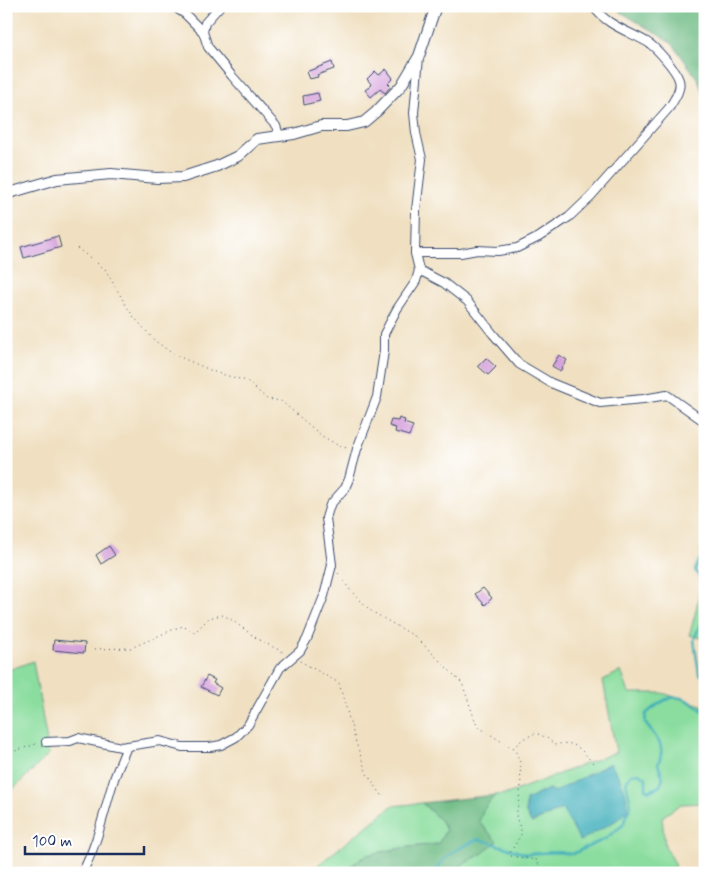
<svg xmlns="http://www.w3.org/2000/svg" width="711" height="879" font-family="Mynerve,sans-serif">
<rect width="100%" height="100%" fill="#fff"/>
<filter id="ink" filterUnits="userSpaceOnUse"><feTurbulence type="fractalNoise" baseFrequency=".02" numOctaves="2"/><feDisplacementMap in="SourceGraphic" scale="10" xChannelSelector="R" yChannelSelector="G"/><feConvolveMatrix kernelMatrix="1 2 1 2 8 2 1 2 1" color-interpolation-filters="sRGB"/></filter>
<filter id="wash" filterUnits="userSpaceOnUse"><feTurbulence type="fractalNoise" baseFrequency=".0096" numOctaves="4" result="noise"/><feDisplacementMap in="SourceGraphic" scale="20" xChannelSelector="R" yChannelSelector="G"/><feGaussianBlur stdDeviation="1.12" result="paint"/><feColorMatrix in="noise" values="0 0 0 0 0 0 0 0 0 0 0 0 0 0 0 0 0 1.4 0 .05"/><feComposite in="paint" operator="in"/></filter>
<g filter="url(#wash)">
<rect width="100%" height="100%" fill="#f0e0c1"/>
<!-- green -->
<g fill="#8add9e" stroke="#52867e" fill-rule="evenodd">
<path d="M701,549L705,553V639L689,635C698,608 703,578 701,549Z"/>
<path d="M33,661L49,754L6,796V671Z"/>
<path d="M621,671L629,693H662L705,706V803L681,804L662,817L665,846L676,865L666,873H456L460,866L483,853L489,832L478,822L484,809L495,795L507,794L616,752L603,680ZM549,789L554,792L562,809L532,823L526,813V800Z"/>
<path d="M422,803L440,820L446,830L438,844L401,848L367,855L340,873H308L392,806Z"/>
</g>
<!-- forest -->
<g fill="#6fbc85" stroke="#457672">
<path d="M611,6H705V101L699,81L672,43Z"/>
<path d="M495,795L484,809L479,822L497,841L483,853L460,866L456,873H340L367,855L401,848L438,844L446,830L440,820L422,803Z"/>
</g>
<!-- water -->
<path fill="#3dadba" stroke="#2c6e8c" d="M610,763C622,780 626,790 628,810L617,820L580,841L562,809L531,823L526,813V800L549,789L555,792Z"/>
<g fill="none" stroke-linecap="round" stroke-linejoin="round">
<!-- stream -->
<g stroke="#3dadba" stroke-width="2.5">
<path d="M705,556L699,560L695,570L705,587"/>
<path d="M705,623L699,627L694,640L699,673L705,678"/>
<path d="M353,873L361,868L386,870L391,873"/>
<path d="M435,873C442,855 463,846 479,839L526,854L557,852L572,854L605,839L623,825L631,805L626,782L631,774L639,773L646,778V789L649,791L660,786L663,778L658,764C667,745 656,738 645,723L646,714C671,692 679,692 705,712"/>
</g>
</g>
<g id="blocks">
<!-- building -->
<g fill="#d6a2dc">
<path d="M332,62L334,69L317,75L318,77L309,79L306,72Z"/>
<path d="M386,69L393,78L388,83L391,86L385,93L380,89L371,97L365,90L372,85L367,79L375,71L379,75Z"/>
<path d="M318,93L320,101L304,105L303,96Z"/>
<path d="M58,236L61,247L24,258L21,247Z"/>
<path d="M559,355L567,360L560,371L552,366Z"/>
<path d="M486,358L496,367L488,375L478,366Z"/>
<path d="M399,418L405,420L404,423L413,426L409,436L395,432L396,428L389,426L391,420L398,421Z"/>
<path d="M109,546L115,555L101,564L96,555Z"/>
<path d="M483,588L492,598L485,605L475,594Z"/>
<path d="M54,640L85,643L84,653L53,650Z"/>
<path d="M207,676L215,680L213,683L221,688L217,695L201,687Z"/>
</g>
</g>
</g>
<g filter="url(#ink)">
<use href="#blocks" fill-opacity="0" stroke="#3b4a6d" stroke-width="1"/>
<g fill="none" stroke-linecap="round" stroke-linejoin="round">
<!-- street casing -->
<g stroke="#3b4a6d" stroke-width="10">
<g id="street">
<path d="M173,6L185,14L203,32"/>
<path d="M220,6L205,23L203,32L208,47L232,76L276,126L279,135"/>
<path d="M415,253H461L477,250L498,251L517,248L539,237L569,217L591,196L669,108C674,100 682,89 679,80C676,70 656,47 647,42C628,31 606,25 593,6"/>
<path d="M419,270L444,283L467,301L493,334L519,364L551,383L600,403L643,399L667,395L705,422"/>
<path d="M46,742L70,741L78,738L121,747L160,741L182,747H210L221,745L236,737L248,725L280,668L300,651L307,639L324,596L332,565L326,518L330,505L345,488L349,479L357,449L377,397L384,351V334L397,309L416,281L419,270L415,253L416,210L422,159L416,133L414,113L419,57"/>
<path d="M82,873C98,843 104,811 114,779C118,768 123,757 127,746"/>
</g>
</g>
<!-- secondary casing -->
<g stroke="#3b4a6d" stroke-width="12">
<path id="secondary" d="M6,194L57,179L111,174L157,178L183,177L217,166L238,156L257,139L294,134L321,126H347L364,122L376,112L401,86L419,56L436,6"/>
</g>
<!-- path -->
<g stroke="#3b4a6d" stroke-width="1" stroke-dasharray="1 4" stroke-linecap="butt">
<path d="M77,248L105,269L127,307L134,317L154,340L173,354L217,373L247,381L267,399L281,401L322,436L341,447L349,448"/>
<path d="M338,573L350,590L371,611L416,637L462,683L477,726L515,750L520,762L521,786L516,817L522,833L510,853L511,856L537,860L542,873"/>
<path d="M95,649L131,648L174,629L183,626L194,633L209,618L222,615L229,618L259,640L285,653"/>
<path d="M300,661L339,683L356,743L367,774L384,798"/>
<path d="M513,748L523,739L536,733L547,738L555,745C577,739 581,751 595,765"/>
<path d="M6,754L39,743"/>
</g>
<!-- street -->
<use href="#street" stroke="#fff" stroke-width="8"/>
<!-- secondary -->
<use href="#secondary" stroke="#fff" stroke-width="10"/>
</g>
</g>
<!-- margin -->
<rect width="711" height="879" fill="none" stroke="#fff" stroke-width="25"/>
<!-- scale -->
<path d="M25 846v8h119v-8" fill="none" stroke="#1b2f5e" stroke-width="2.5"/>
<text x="32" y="846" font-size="15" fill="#1b2f5e" stroke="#ffffff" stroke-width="4" paint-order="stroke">100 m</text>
</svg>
